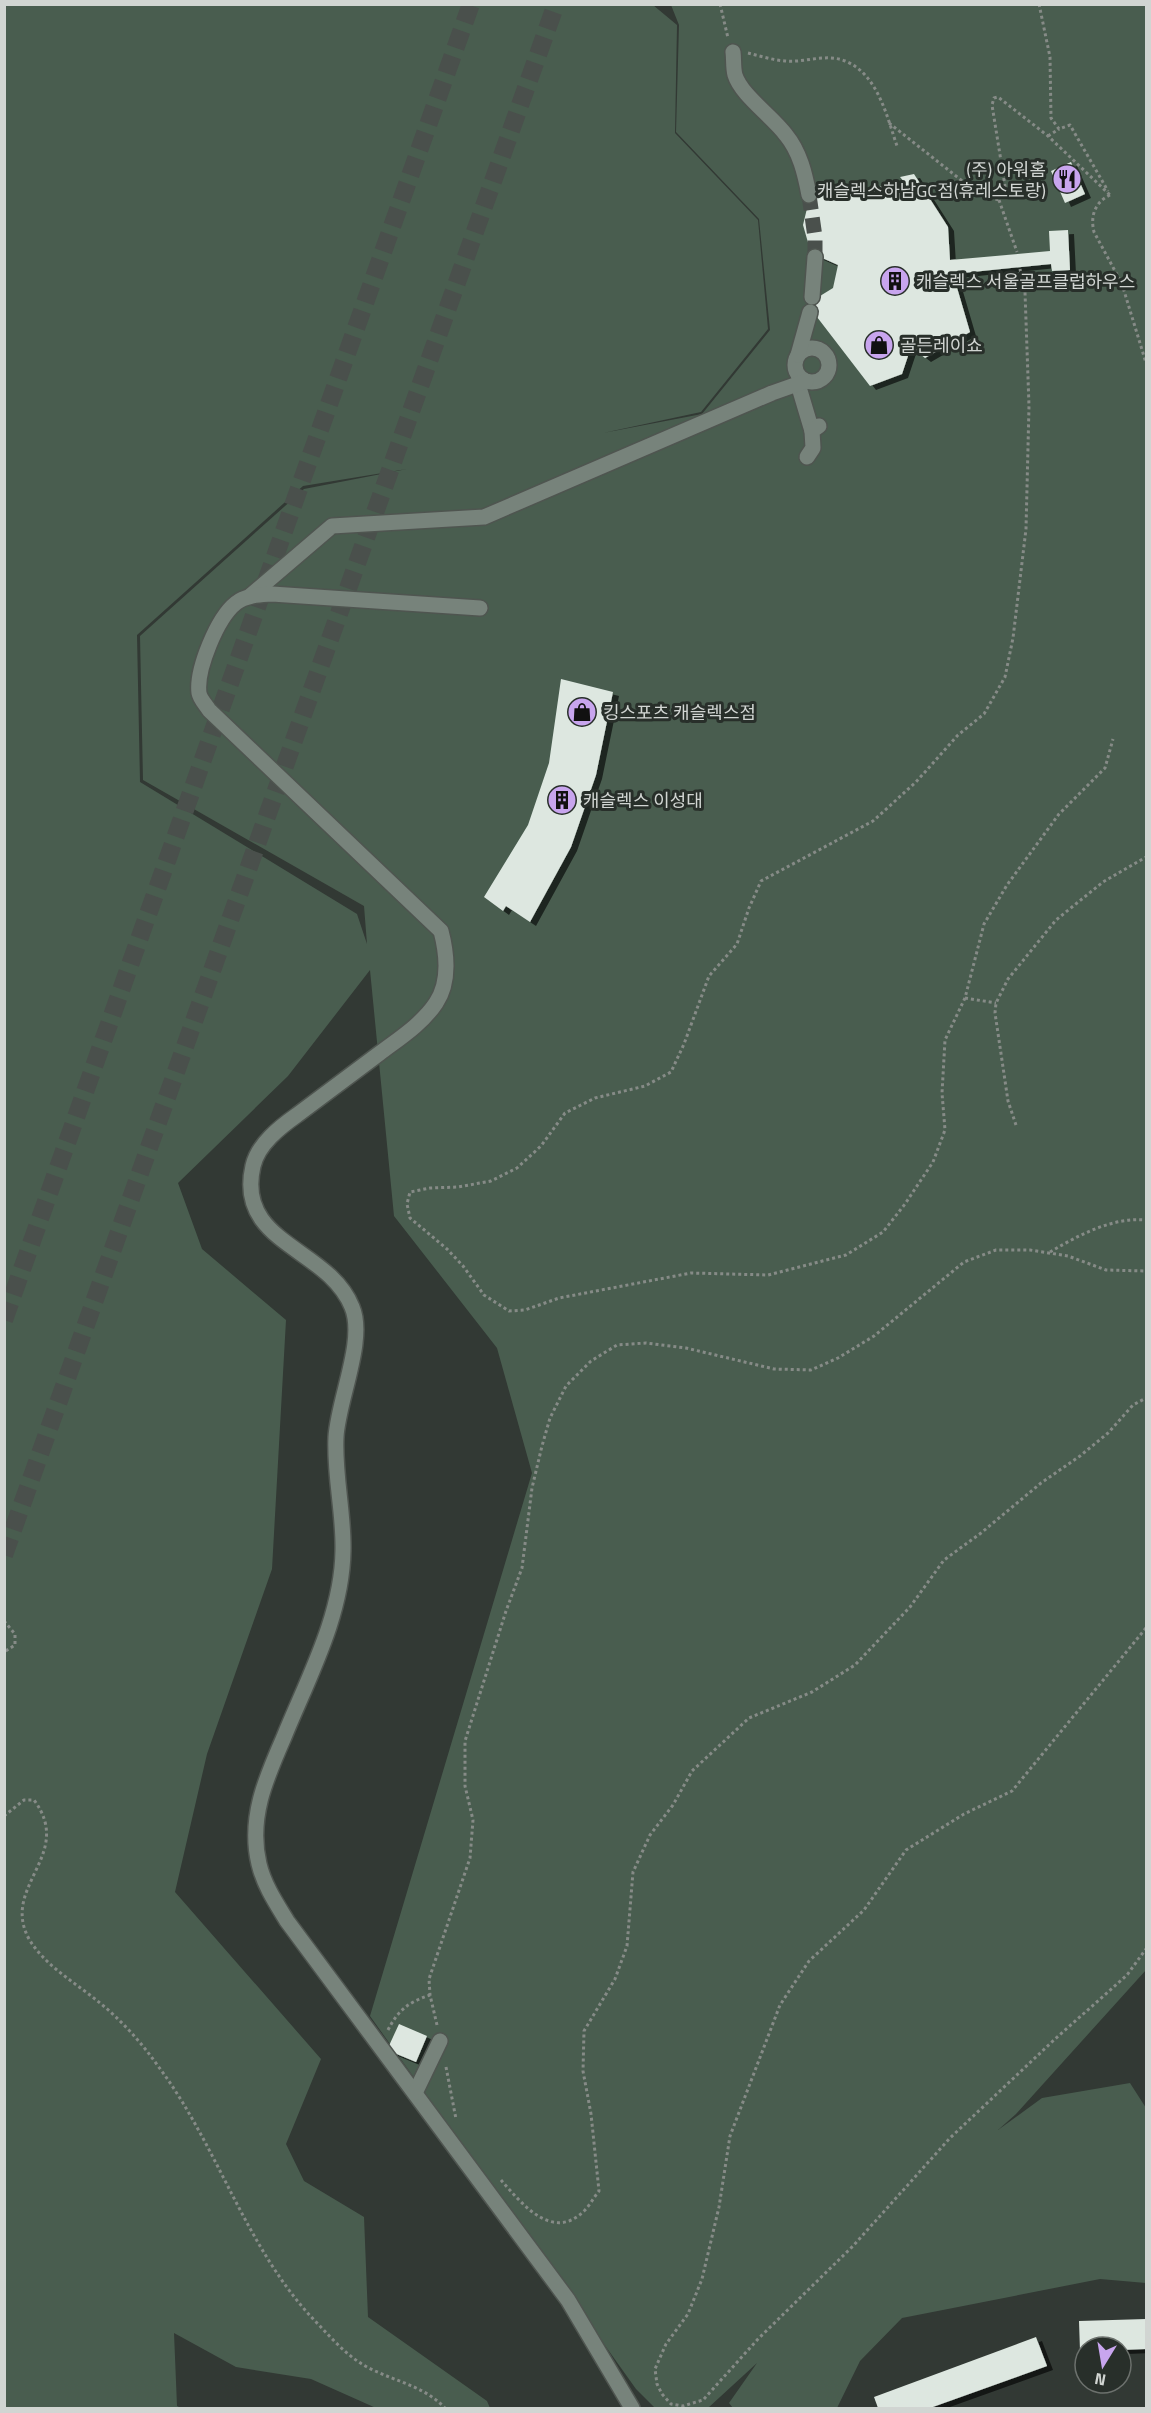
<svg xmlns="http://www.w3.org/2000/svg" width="1151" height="2413" font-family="'Titillium Web','Noto Sans KR',sans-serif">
<defs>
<filter id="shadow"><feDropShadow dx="6" dy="4" stdDeviation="0" flood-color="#0009"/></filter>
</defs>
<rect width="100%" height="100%" fill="#323934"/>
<!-- green -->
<path fill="#495d4f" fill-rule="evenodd" d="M5,5H653L677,25L675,133L758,220L768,329L701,412L603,433L702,414L770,330L759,219L676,132L679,25L671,5H1146V1970L1016,2114L998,2130L1042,2098L1130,2083L1146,2108V2283L1100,2279L902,2318L860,2361L837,2408H733L729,2403L757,2363L708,2408H655L636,2389L370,2016L532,1473L497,1348L394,1216L370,970L288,1076L178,1183L202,1249L286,1320L272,1569L207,1754L175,1892L321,2059L286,2144L304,2181L364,2217L368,2317L487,2401L490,2408H376L311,2379L236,2367L174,2333L177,2406L181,2408H5ZM407,469L304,489L140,636L143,780L364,906L367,944L357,914L140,782L137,635L303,486Z"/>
<!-- building -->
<g fill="#dde7e0" filter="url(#shadow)">
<path d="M1071,162L1085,194L1065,203L1051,171Z"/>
<path d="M914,174L948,227L950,260L1050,251L1049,231L1068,230L1070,270L1052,271L1051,264L953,274L970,332L925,358L911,347L902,374L870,386L807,304L833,288L838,265L811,253L803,225L810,196L905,183L900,177Z"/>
<path d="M561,679L613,692L596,775L571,847L530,922L506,906L503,911L484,897L528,825L549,763Z"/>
<path d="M399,2024L427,2036L416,2062L387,2050Z"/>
<path d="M1146,2319V2349L1121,2350V2347H1085V2351H1080L1079,2321Z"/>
<path d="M1036,2337L1047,2366L930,2408H878L874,2397Z"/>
</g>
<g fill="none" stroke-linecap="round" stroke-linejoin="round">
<!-- minor-tunnel -->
<path stroke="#4a504c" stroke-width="15" stroke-dasharray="15 8" stroke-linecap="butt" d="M809,195L815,237V257"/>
<!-- highway-tunnel -->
<g stroke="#4a504c" stroke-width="18" stroke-dasharray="18 9" stroke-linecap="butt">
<path d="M4,1320L471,4"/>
<path d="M4,1555L556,4"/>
</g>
<!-- minor casing -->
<g stroke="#4f5550" stroke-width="18">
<g id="minor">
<path d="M733,52C734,59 733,68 735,75C741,95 773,117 786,135C800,152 805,174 809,195"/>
<path d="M812,297L815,257"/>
<circle cx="812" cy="365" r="17"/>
<path d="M798,355L810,312"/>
<path d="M798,384L812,431"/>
<path d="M807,457L813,448L812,431L819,426"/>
<path d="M250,596L332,526L484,517L772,393L806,381"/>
<path d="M480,608L272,594C260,595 246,595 236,603C217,618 196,670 199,693C200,699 206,705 209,710L441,931C447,954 450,982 436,1003C422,1024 400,1038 380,1053C353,1073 325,1094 297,1115C280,1127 258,1144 253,1166C235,1244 328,1247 352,1307C366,1340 338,1400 336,1437C334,1475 344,1513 343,1551C342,1616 308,1678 284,1737C266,1778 248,1818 259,1864C264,1885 276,1903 287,1921L568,2300L632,2408"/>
<path d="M415,2093L440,2041"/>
</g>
</g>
<!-- path -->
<g stroke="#868b87" stroke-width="3" stroke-dasharray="3 3" stroke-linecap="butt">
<path d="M720,4L728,38"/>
<path d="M1039,4L1050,57L1051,118L1059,129L1070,125L1108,191"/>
<path d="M748,53C760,56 773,60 785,61C804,63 826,53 845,61C878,74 887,117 897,146"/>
<path d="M889,123L980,195L999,200L1005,186L992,105L994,98L998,97L1048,136L1110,195"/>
<path d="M1048,136L1059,129"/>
<path d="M1110,195C1095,202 1090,216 1094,232L1122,284L1146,363"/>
<path d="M999,200L1017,252"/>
<path d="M1020,269L1025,292L1029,406L1026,529L1013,638L1005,677L984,714L958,735L916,782L873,821L761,881L749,908L737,944L709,976L684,1044L671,1072L645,1086L595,1098L565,1113L541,1146L517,1168L491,1181L458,1187L430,1188L410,1192L407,1204L410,1218L447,1249L463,1266L484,1295L509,1311L525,1310L559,1298L691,1273L768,1275L846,1255L883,1232L905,1204L933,1162L945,1130L942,1093L945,1040L965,998L984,924L1007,885L1059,814L1105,768L1113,739"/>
<path d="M965,998L996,1003"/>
<path d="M1016,1125L1008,1101L995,1013L996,1003L1008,979L1056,920L1103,882L1146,857"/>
<path d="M1050,1252C1079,1235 1112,1217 1146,1220"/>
<path d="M4,1621L15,1634V1645L4,1652"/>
<path d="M1146,1628L1012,1791L964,1814L906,1850L864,1910L809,1961L780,2005L730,2136L719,2207L702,2279L688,2314L666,2344L655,2369L657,2384L662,2394L671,2404L683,2406L703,2400L758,2339L853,2246L950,2138L1054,2040L1127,1975L1146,1949"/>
<path d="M4,1816L24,1800H34C75,1855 0,1886 29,1939C45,1966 76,1983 100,2003C122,2021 141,2042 158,2066C219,2147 246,2251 318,2324C335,2342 351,2360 373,2370C398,2382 425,2387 445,2408"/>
<path d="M437,2025L430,1995L429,1979L470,1858L473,1820L465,1786V1741L506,1611L522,1568L532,1488L542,1446L550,1418L566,1386L591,1361L617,1345L646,1343L686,1348L774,1369L811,1370L838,1358L874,1336L964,1262L996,1250H1030L1068,1256L1106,1270L1146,1271"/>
<path d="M388,2030C398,2010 409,2002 430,1995"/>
<path d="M446,2067L456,2119"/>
<path d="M501,2180C522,2204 553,2243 585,2210C590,2205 594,2197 599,2191L591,2114L583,2071L584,2031L615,1979L627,1946L633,1872L650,1835L673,1805L692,1771L749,1718L812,1692L855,1665L910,1607L944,1560L981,1533L1041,1483L1080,1456L1108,1433L1133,1405L1146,1398"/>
</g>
<!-- minor -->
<use href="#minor" stroke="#77837b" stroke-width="15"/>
</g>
<!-- icons -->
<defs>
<g id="restaurant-disc" transform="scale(1.5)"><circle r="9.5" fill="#c8a5ee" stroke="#282f2a"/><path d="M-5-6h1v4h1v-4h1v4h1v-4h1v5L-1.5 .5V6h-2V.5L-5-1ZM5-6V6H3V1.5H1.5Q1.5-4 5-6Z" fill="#111"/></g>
<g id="building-disc" transform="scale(1.5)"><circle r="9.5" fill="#c8a5ee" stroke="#282f2a"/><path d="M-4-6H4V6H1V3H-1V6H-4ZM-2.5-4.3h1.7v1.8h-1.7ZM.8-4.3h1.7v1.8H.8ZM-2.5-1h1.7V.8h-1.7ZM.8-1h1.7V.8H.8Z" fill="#111"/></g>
<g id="shop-disc" transform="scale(1.5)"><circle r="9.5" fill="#c8a5ee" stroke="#282f2a"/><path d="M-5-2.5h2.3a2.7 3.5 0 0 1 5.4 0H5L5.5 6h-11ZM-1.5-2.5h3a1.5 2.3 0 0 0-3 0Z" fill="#111"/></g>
</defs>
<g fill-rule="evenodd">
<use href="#restaurant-disc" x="1067" y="179"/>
<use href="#building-disc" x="895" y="281"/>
<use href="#shop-disc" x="879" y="345"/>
<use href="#shop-disc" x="582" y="712"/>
<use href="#building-disc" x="562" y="800"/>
</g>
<g text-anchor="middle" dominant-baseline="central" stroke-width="6" stroke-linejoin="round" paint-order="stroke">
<!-- poi labels -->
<g font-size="18" fill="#d1d5d2" stroke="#282f2a" text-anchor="start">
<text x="1046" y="169" text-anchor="end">(주) 아워홈<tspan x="1046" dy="21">캐슬렉스하남GC점(휴레스토랑)</tspan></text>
<text x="916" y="281">캐슬렉스 서울골프클럽하우스</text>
<text x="900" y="345">골든레이쇼</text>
<text x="603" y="712">킹스포츠 캐슬렉스점</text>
<text x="583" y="800">캐슬렉스 이성대</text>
</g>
</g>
<!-- border -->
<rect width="1151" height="2413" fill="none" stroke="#d1d5d2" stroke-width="12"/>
<!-- north arrow -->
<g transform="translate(1103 2365) rotate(191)"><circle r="28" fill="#282f2a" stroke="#6c716d" stroke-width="1.5"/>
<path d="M0-4.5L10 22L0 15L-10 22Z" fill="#c8a5ee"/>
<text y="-9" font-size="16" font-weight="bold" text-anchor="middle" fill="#d1d5d2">N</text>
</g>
</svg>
